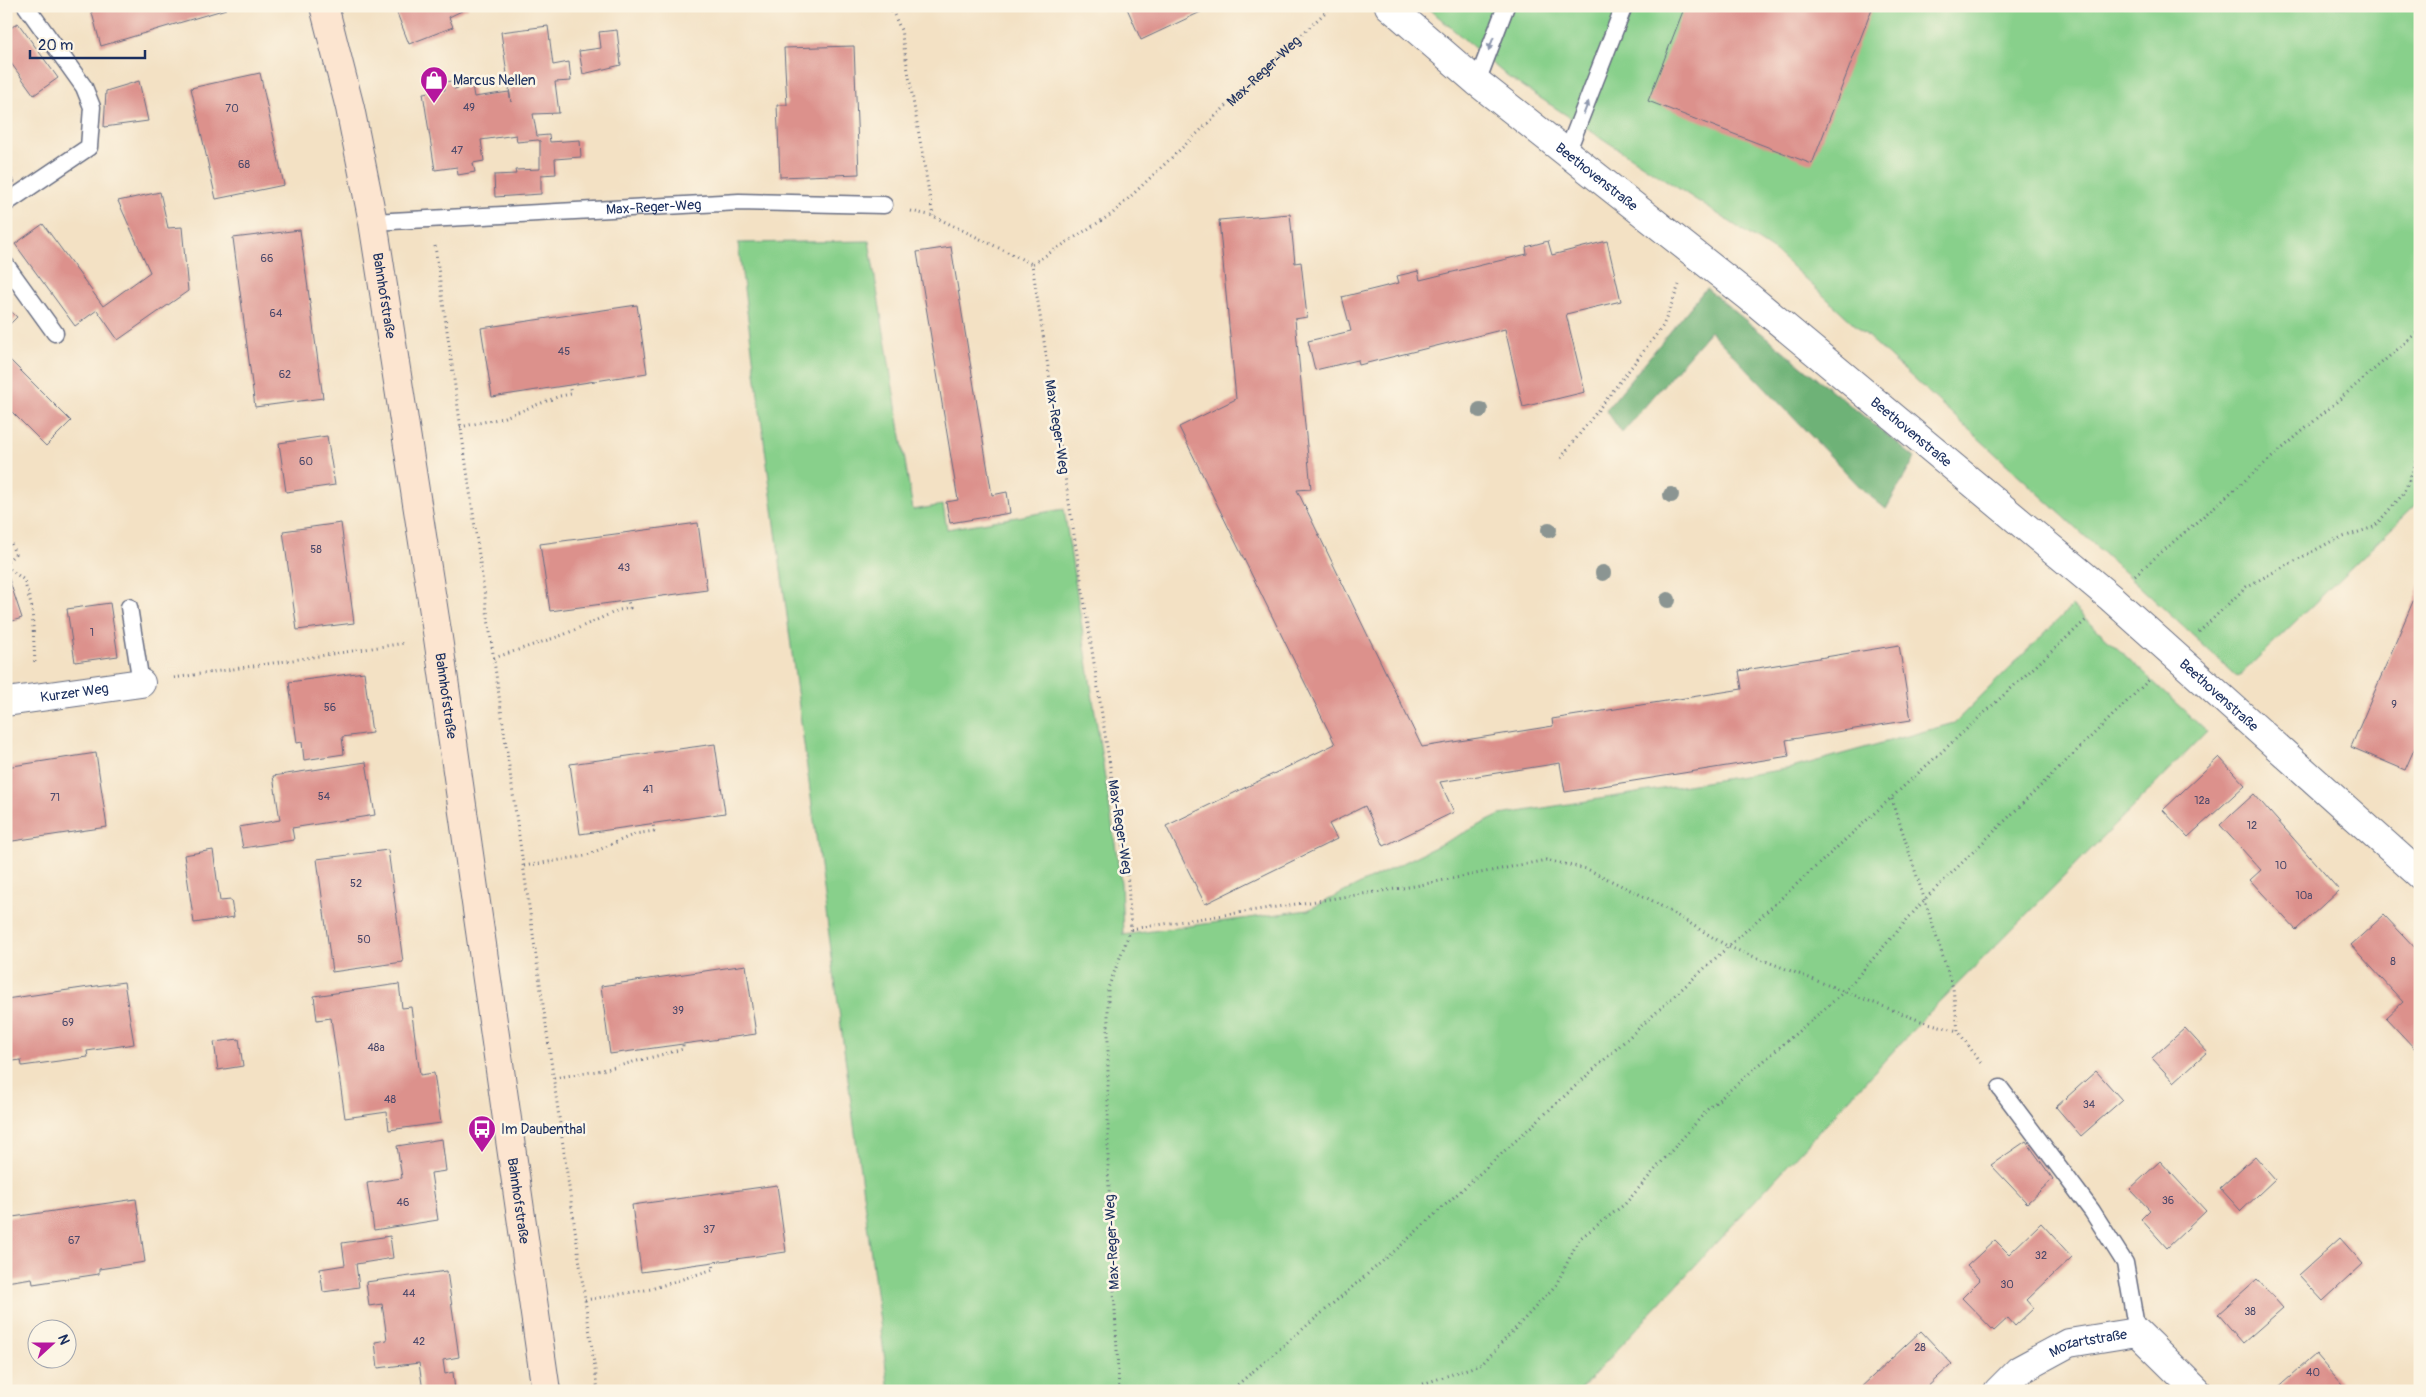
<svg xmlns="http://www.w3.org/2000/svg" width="2426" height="1397" font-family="Pangolin,sans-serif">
<rect width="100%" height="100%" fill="#fcf5e5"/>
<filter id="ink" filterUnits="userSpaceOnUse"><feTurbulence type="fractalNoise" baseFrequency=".02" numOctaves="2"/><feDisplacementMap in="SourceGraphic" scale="10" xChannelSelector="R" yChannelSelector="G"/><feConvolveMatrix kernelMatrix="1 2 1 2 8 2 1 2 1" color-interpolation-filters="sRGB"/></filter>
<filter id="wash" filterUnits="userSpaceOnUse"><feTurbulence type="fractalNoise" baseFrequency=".0096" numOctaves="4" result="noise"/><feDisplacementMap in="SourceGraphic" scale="20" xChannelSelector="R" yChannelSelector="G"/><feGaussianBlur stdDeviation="1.12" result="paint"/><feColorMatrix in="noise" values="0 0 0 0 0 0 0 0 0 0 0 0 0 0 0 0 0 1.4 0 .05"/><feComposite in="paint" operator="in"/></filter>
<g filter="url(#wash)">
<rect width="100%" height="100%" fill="#f3e1c4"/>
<!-- green -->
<g fill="#88d08b" stroke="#528074">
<path d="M1426,6H2420V501L2238,677L1776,252L1508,77Z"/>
<path d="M869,241L913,510L943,505L947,529L1064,509L1121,883L1123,935L1308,910L1500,815L1792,768L1954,723L2072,606L2207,732L1921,1021L1579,1391H889L738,243Z"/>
</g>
<!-- forest -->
<path fill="#6eb277" stroke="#44706a" d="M1706,288L1915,458L1886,509L1864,491L1710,331L1622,433L1606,410Z"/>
<g id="blocks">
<!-- building -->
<g fill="#dc918c">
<path d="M90,6H225L226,9L101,46Z"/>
<path d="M400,6H467L468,8L449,17L453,27L409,44L395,8Z"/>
<path d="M1126,6H1205L1207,9L1141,40Z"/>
<path d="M1685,6H1873L1812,164L1648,101Z"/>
<path d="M18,23L58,78L34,95L8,59L6,60V31Z"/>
<path d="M548,26L553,65L569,62L571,81L555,82L559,113L533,114L537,136L549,135L550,142L580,140L581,157L555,159L556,174L541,175V194L495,197L494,175L516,174L515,170L540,169V141L538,140L517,142L516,135L481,140L484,161L473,163L475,172L458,175L457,167L435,170L423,93L445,90L444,82L452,81L454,89L472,85L474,97L509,92L511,102L501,32Z"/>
<path d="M617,30L621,65L583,74L579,51L601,48L599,32Z"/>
<path d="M854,46L859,174L780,177L777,105H787L784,48Z"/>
<path d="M260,73L284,185L216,199L191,88Z"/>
<path d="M139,81L148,121L104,127L106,91Z"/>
<path d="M6,172L15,182L6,190Z"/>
<path d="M160,192L168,228L182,227L188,291L118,340L97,310L75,326L15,244L43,224L103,306L150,272L118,201Z"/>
<path d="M1290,214L1295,263L1301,262L1307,317L1295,319L1311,489L1297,490L1422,747L1553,726L1552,719L1742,689L1739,671L1899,645L1911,720L1786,740L1789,756L1565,792L1560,763L1440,782L1454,812L1384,846L1365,806L1329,824L1337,839L1205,904L1166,826L1335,744L1179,427L1236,399L1219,220Z"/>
<path d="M300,230L323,398L255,407L233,238Z"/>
<path d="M1548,241L1552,255L1607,241L1621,301L1566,314L1585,392L1523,407L1505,329L1359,365L1358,360L1315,370L1308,341L1351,331L1342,297L1399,283L1397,276L1418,271L1420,280L1527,254L1526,247Z"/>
<path d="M951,247L992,495L1007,492L1010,513L950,523L946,502L958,500L917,252Z"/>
<path d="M637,305L647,373L492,397L481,328Z"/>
<path d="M6,307L17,317L6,328Z"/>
<path d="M6,356L71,421L46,446L6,406Z"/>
<path d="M327,436L335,485L286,492L279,443Z"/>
<path d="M341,523L354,623L297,630L283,531Z"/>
<path d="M698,523L707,590L550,611L540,544Z"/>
<path d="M6,570L22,618L6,623Z"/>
<path d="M2420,585V736L2405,770L2351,747Z"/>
<path d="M110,603L118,656L75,662L67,609Z"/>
<path d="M364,672L372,733L342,737L344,754L304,760L302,742L297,743L289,682Z"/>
<path d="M715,744L725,813L580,834L570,764Z"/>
<path d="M96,753L107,827L6,842V767Z"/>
<path d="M2219,757L2245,785L2188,837L2163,810Z"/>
<path d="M366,762L375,815L292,828L294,840L243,848L239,827L280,820L273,776Z"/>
<path d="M2254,794L2339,890L2296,930L2250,880L2261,870L2220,825Z"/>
<path d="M213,850L220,901L231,900L234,917L194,923L184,855Z"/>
<path d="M388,850L403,962L332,972L317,859Z"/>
<path d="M2384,915L2420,953V1047L2416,1050L2386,1018L2403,1002L2351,945Z"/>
<path d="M746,965L756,1034L610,1054L601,986Z"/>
<path d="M124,982L134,1044L87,1051L88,1057L22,1066L21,1060L6,1062V999Z"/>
<path d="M399,984L402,1008L411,1007L420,1075L434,1073L441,1123L389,1130L387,1112L345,1118L331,1018L317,1020L314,996Z"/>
<path d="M2185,1028L2207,1052L2174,1082L2152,1058Z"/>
<path d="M239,1039L243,1066L218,1070L214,1042Z"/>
<path d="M2096,1071L2122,1100L2081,1136L2056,1107Z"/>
<path d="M442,1139L446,1171L431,1173L438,1220L374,1230L367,1183L402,1178L397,1146Z"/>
<path d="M2026,1141L2053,1179L2027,1203L1991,1165Z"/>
<path d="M2255,1156L2275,1179L2241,1211L2220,1188Z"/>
<path d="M2160,1161L2206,1211L2167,1248L2141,1219L2150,1210L2130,1189Z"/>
<path d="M777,1185L786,1252L641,1272L632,1205Z"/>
<path d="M136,1199L145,1262L99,1269V1274L33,1284L32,1278L6,1282V1218Z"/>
<path d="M2041,1223L2072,1257L2027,1300L2034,1308L2015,1326L2008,1318L1994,1331L1962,1298L1980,1280L1967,1266L1995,1240L2009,1254Z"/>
<path d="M390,1236L393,1258L356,1264L359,1287L323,1292L320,1269L345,1265L342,1243Z"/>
<path d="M2340,1238L2363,1264L2323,1301L2299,1275Z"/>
<path d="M447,1271L459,1357L443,1360L445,1374L453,1372L455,1391H423L419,1363L378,1368L375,1342L387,1340L385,1324L382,1304L369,1306L366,1282Z"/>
<path d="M2257,1279L2283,1308L2243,1343L2218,1314Z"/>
<path d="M1921,1331L1952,1364L1923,1391H1857Z"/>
<path d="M2316,1354L2348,1391H2274Z"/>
</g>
</g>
</g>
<g filter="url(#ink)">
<use href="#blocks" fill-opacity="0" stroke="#676d82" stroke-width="1"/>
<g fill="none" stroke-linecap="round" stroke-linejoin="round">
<!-- lane casing -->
<g stroke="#676d82" stroke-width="19">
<g id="lane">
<path d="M1477,82L1506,6"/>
<path d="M1567,153L1624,6"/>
<path d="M6,203L89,147L92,107L84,87L26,6"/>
<path id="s2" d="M373,222L739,202L884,205"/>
<path d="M6,265L55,333"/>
<path d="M129,607L141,683"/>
<path d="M2000,1088L2092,1211L2125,1263L2137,1332"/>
</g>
</g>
<!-- street casing -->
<g stroke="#676d82" stroke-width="30">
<g id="street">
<path id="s3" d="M1389,6L1477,82L1748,296L2111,598L2420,875"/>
<path id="s4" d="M6,702L141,683"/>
<path id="s5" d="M1998,1391L2019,1370L2069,1343L2137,1332L2197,1391"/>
</g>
</g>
<!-- secondary casing -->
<g stroke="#676d82" stroke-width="30">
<g id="secondary">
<path id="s6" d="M324,6L350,108L373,222L438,638L546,1391"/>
</g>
</g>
<!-- path -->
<g stroke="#676d82" stroke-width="3" stroke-dasharray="1 4" stroke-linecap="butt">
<path d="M890,6L901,30L933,216"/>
<path d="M911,211L933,216L1032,264"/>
<path d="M435,246L598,1391"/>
<path d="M460,427L502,418L560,396L571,394L569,385"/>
<path d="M1561,458L1663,326L1679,285"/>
<path d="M6,530L15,554L6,563"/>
<path d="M6,566L24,580L32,608L35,663"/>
<path d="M2135,575L2420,330"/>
<path d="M2199,632L2246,587L2334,540L2374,527L2404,493L2420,453"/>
<path d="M494,658L563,635L619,610L630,608L628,601"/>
<path d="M174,678L405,643"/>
<path d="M1892,799L1953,988L1958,1031L1983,1066"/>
<path d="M524,866L585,856L635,834L654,831L653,823"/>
<path d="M1131,929L1415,886L1546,860L1587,869L1651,900L1729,947L1921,1021L1958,1031"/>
<path d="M554,1078L603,1070L683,1049V1044"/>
<path d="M585,1300L651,1289L714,1269L713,1263"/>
<path id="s1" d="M1119,1391L1108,1168V988L1131,929L1128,882L1032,264L1112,214L1332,6"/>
<path d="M1230,1391L1397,1249L2086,620"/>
<path d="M1416,1391L1423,1384L1482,1364L1556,1285L1579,1239L1625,1204L1708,1109L1844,992L1926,898L2151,678"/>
</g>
<!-- lane -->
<use href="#lane" stroke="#fff" stroke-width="16"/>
<!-- street -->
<use href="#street" stroke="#fff" stroke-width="28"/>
<!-- secondary -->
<use href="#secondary" stroke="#fce5d0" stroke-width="28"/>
</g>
<!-- trees -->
<g fill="#8b9592">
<circle cx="1480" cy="410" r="8"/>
<circle cx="1671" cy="495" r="8"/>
<circle cx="1549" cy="530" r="8"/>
<circle cx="1603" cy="573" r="8"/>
<circle cx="1668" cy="600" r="8"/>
</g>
<!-- one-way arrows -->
<defs><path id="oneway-solid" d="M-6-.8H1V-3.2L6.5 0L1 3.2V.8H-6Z" transform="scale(1.25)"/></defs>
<g fill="#8d97ae">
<use href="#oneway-solid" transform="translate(1491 44) rotate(111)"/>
<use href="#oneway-solid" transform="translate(1586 108) rotate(-69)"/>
</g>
</g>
<!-- icons -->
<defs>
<g id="shop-pin" transform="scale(1.4375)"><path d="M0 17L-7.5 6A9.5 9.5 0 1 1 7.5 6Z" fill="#b5179e" stroke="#fcf5e5"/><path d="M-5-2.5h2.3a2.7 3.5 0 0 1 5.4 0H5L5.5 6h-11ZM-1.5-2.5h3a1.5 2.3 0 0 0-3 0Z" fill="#fff"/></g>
<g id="bus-pin" transform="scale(1.4375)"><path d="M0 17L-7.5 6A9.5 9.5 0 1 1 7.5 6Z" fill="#b5179e" stroke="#fcf5e5"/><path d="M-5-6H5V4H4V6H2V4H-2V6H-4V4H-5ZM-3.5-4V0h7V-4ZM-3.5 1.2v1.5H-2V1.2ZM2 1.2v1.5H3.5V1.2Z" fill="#fff"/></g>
</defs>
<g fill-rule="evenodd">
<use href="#shop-pin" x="434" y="80"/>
<use href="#bus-pin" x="482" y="1129"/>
</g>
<g text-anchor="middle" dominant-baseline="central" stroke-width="5" stroke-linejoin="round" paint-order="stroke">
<!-- number labels -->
<g font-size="11" fill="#4b486a">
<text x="469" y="107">49</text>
<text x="232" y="108">70</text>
<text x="457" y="150">47</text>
<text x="244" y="164">68</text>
<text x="267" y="258">66</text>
<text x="276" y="313">64</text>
<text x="564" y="351">45</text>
<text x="285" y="374">62</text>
<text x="306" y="461">60</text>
<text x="316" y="549">58</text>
<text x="624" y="567">43</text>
<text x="92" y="632">1</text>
<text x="2394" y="704">9</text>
<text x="330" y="707">56</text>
<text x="648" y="789">41</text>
<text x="324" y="796">54</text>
<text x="55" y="797">71</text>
<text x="2202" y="800">12a</text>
<text x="2252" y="825">12</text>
<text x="2281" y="865">10</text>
<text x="356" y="883">52</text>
<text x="2304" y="895">10a</text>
<text x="364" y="939">50</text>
<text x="2393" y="961">8</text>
<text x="678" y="1010">39</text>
<text x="68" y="1022">69</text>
<text x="376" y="1047">48a</text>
<text x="390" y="1099">48</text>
<text x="2089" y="1104">34</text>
<text x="2168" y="1200">36</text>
<text x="403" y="1202">46</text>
<text x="709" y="1229">37</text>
<text x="74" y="1240">67</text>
<text x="2041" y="1255">32</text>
<text x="2007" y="1284">30</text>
<text x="409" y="1293">44</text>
<text x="2250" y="1311">38</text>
<text x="419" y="1341">42</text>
<text x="1920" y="1347">28</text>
<text x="2313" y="1372">40</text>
</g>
<!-- street labels -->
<g font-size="14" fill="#1b2f5e" stroke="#fcf5e5">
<text stroke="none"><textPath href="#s1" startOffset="1442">Max-Reger-Weg</textPath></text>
<text stroke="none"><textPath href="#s3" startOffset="269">Beethovenstraße</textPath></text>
<text stroke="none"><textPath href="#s2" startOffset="281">Max-Reger-Weg</textPath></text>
<text stroke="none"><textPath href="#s6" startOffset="296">Bahnhofstraße</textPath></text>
<text transform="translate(1057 427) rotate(81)">Max-Reger-Weg</text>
<text stroke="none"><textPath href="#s3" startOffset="674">Beethovenstraße</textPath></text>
<text stroke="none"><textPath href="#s4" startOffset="69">Kurzer Weg</textPath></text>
<text stroke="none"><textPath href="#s3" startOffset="1079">Beethovenstraße</textPath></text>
<text stroke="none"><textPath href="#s6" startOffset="701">Bahnhofstraße</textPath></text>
<text transform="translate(1120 827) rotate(81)">Max-Reger-Weg</text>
<text stroke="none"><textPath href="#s6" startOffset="1211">Bahnhofstraße</textPath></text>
<text transform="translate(1112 1242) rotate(-93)">Max-Reger-Weg</text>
<text stroke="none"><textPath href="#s5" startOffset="105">Mozartstraße</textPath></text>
</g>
<!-- poi labels -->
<g font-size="14" fill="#1b2f5e" stroke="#fcf5e5" text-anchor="start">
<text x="453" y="80">Marcus Nellen</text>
<text x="501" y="1129">Im Daubenthal</text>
</g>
</g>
<!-- margin -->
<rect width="2426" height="1397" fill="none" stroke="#fcf5e5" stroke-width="25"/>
<!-- north arrow -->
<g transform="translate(52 1344) rotate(69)"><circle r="24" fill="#fcf5e5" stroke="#a2a6af"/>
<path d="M0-4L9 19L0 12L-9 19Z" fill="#b5179e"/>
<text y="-8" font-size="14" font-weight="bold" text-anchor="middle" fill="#1b2f5e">N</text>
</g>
<!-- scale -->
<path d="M30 50v8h115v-8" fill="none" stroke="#1b2f5e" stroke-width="2.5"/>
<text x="38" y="50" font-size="15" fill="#1b2f5e" stroke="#fcf5e5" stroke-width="4" paint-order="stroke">20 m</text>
</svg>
